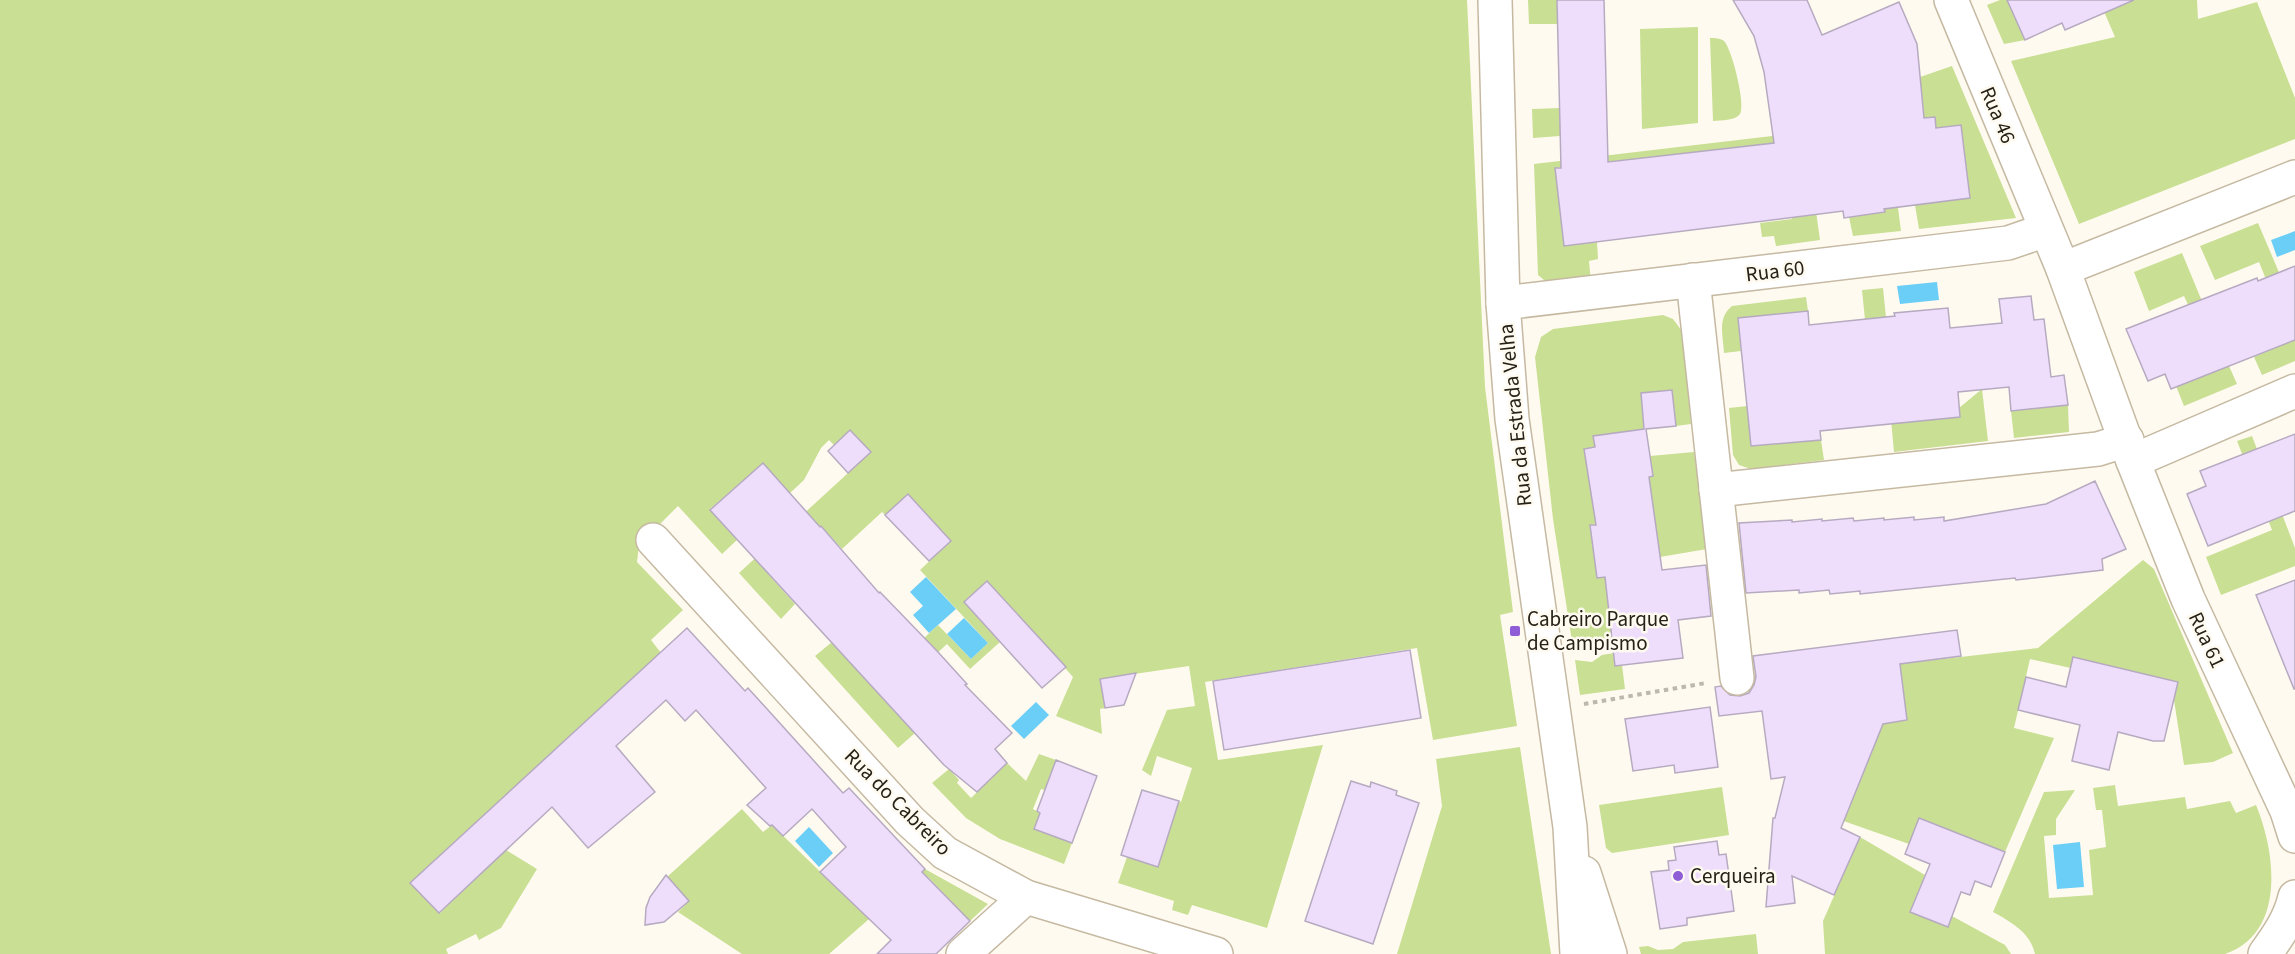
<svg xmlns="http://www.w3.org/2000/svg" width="2295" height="954" font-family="'Source Sans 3',sans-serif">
<rect width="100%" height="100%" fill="#fffaf0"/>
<!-- green -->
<g fill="#c9df93">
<path d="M0,0H1467L1485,387L1513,612L1500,615L1517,726L1433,740L1417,648L1205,682L1218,760L1323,745L1267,928L1192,905L1188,915L1172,910L1174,901L1118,883L1127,857L1158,867L1179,801L1181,802L1192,768L1157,756L1151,776L1142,770L1167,710L1195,706L1189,666L1100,679L1105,708L1100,709L1102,734L1056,716L1073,677L987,581L964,602L1000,642L970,669L947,644L886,701L915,733L898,748L815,656L832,642L923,639L938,625L971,659L988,643L920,570L951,541L908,494L885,515L882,512L842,549L821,526L768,574L795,604L781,619L739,573L871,452L850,430L834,445L829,440L821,448L804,480L790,493L763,463L710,509L737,540L722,554L678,506L639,545L637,562L683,610L651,640L661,653L411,883L440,913L506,850L537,869L501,928L479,940L476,934L446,949L448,954H0Z"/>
<path d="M1528,0H1557V24H1529Z"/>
<path d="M2000,0H2007L2025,40L2004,44L1987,5Z"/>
<path d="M2099,0H2197L2198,19L2257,2L2295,98V139L2079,224L2011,61L2115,37Z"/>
<path d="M1698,27V123L1642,129L1640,29Z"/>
<path d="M1710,38C1715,38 1720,38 1724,41C1732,49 1746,105 1740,114C1735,121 1721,120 1713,121Z"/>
<path d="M1952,66L2016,218L1919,229L1915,205L1970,198L1961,126L1936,128L1935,117L1924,118L1920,77Z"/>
<path d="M1885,107L1901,231L1853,236L1849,217L1885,212L1872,130Z"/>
<path d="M1560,108V136L1533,138L1532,109Z"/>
<path d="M1772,128L1810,168L1820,240L1776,246L1774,236L1762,237L1760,223L1792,219L1782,142L1556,168L1564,246L1597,242L1598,259L1589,261L1591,282L1550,285L1538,275L1534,164L1772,136Z"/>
<path d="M2258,223L2295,310V361L2262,375L2254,357L2291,341L2259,262L2215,280L2200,246Z"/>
<path d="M2182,253L2211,323L2199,328L2184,296L2149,311L2134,272Z"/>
<path d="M1883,288L1889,347L1868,349L1862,290Z"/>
<path d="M1806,297L1808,311L1738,318L1741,351L1724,353C1723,335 1717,318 1732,306Z"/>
<path d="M1663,315L1673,319L1682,331L1691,424L1676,426L1672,390L1641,393L1644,429L1593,437L1595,447L1590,485L1653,476L1650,456L1694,452L1707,549L1660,557L1654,517L1590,525L1597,578L1632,574L1613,642L1601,643L1591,641L1573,648L1553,519L1535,357L1541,337L1553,329Z"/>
<path d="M2229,366L2237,384L2184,406L2176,386Z"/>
<path d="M1982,389L1988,441L1894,452L1889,399L1920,414L1921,421L1959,417V408Z"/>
<path d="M2068,405L2069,432L2014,438L2011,411Z"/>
<path d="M1747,406L1751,446L1821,440L1824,460L1751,469L1739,465L1733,455L1729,408Z"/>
<path d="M2252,436L2295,548V566L2221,595L2206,557L2272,530L2237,441Z"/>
<path d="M2143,560L2154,569L2233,753L2213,762L2184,765L2174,700L2178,682L2074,657L2071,668L2030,659L2014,728L2054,738L2005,852L1920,818L1909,844L1832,817L1855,794L1873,750L1844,738L1809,734L1907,720L1900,664L2038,648Z"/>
<path d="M1614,653L1615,666L1622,665L1625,689L1580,695L1575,660L1592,662L1602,655Z"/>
<path d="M1520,747L1551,954H1397L1442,806L1436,759Z"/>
<path d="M1039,754L1056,760L1048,780V791L1041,789L1033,809L1040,813L1034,828L1072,843L1064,864L1000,839L966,818L932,783L949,769L959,780L957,783L971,798L1007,763L1026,781Z"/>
<path d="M2115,785L2118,806L2185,797L2187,809L2230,801L2236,813L2256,805C2276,853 2286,933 2225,954H2035C2030,932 2011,922 1993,912L2044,792L2075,790L2056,819V835L2044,836L2049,898L2093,895L2089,850L2106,847L2102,810H2096L2093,788Z"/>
<path d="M1722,787L1729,835L1612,853L1606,848L1599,805Z"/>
<path d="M742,809L763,832L772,825L869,919L829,954H742L678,912L689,901L667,877Z"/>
<path d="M1860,837L1925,875L1910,912L1952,916L2005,945L2011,954H1825L1823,921Z"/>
<path d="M925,869L988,904L970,921L928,877L906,897L901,891Z"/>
<path d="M1756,934L1758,954H1641L1639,947L1648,946L1658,950L1673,949L1683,942Z"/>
</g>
<!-- water -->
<g fill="#6bcef6">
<path d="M2295,231V250L2277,257L2271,240Z"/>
<path d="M1937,282L1939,300L1900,304L1897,286Z"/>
<path d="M926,577L956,609L929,633L913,615L923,606L910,592Z"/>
<path d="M964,618L988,643L971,659L947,634Z"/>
<path d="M1036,702L1049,715L1024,739L1011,726Z"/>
<path d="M809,827L833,853L819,867L795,841Z"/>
<path d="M2080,842L2084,887L2057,889L2053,845Z"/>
</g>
<!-- building -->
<g fill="#eedefc" stroke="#b6aac0" stroke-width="1.5">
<path d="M1557,0H1604L1608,162L1774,143L1764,72L1754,36L1733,0H1807L1822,35L1899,2L1917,44L1924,118L1935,117L1936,128L1961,125L1970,198L1884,209L1885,212L1844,218L1843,211L1564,246L1555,168H1561Z"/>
<path d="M2007,0H2134L2065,30L2062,23L2025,40Z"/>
<path d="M2295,266V340L2171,389L2165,374L2148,381L2126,329L2257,278L2258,281Z"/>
<path d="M2031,296L2034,320L2044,319L2051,377L2064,375L2068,405L2011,411L2009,387L1958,392L1960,417L1820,431L1821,440L1751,446L1738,318L1808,311L1809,325L1895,316L1894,313L1948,308L1950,328L2002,323L1999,299Z"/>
<path d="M1672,390L1676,426L1646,429L1653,476L1649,477L1662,570L1706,565L1711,616L1678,620L1683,658L1615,666L1605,577L1597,578L1590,525H1596L1584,449L1595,447L1593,436L1644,429L1641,393Z"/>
<path d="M850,430L871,452L848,473L828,451Z"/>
<path d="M2295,434V511L2208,546L2187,494L2206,486L2200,471Z"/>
<path d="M763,463L820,527L821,526L879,593L880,592L938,652L967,684L965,685L1012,733L995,749L1007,763L977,792L944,765L710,510Z"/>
<path d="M2095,481L2126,549L2102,559L2103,570L2016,580L2015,578L1860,594V591L1830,594L1829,590L1799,593V590L1746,593L1739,523L1792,520V522L1822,519V521L1853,518L1854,521L1884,518V520L1914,517V520L1944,517V521L2046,504Z"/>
<path d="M908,494L951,541L929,561L885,515Z"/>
<path d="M2295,580V689H2294L2256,595Z"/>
<path d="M987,581L1066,667L1042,688L964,602Z"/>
<path d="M687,628L745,691L748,688L843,793L849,788L925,869L922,872L970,921L936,954H877L891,940L820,872L846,847L812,809L783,836L772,825L770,826L747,805L766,788L696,710L685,721L666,700L616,746L655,792L588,848L552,807L439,913L410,883Z"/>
<path d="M1957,630L1961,656L1900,664L1907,720L1883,724L1841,828L1860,837L1834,895L1792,876L1795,903L1766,907L1773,818H1775L1785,777L1771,779L1762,711L1719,716L1715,687L1721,686L1730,695L1740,696L1749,693L1754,685L1756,677L1753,656Z"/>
<path d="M1410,650L1421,718L1224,750L1213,681Z"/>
<path d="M2073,657L2178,682L2164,741H2153L2118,732L2109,770L2072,761L2080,725L2018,710L2026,677L2066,687Z"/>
<path d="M1136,673L1124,705L1105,708L1100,679Z"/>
<path d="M1710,707L1718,767L1675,773L1674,765L1633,771L1625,719Z"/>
<path d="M1056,760L1097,776L1072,843L1034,829L1040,813L1037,811Z"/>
<path d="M1351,781L1370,787L1371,782L1397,791L1396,795L1419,803L1373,944L1305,921Z"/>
<path d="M1142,790L1179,801L1158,867L1121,855Z"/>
<path d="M1919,818L2005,852L1991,887L1975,881L1970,895L1961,892L1948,927L1910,912L1930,864L1905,854Z"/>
<path d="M1717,841L1719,855L1726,854L1734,911L1687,918V925L1660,929L1651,872L1669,870L1668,861L1676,860L1674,847Z"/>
<path d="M666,875L689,901L664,922L645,925L646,908L650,897Z"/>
</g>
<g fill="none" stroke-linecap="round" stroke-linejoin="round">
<!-- minor casing -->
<g stroke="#c5b9a2" stroke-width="36">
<g id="minor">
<path d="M1495,0L1503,303L1512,419L1570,827L1577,954"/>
<path d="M1951,0L2063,269L2133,461L2188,599L2287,811L2295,836"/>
<path d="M2063,269L2295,177"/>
<path d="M1693,280L1737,678"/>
<path d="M1503,303L2008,243L2046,230"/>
<path d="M2133,461L2295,391"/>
<path d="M1716,490L2098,449L2127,440"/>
<path d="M653,540L910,821L945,853L1026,897L1216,954"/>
<path d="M1584,873L1610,954"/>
<path d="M963,954L1026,897"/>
<path d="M2265,954C2278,936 2290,919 2295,897"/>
</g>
</g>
<!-- path -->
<path stroke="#bdb8af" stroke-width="4" stroke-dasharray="4.5 4.5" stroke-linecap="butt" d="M1584,704L1706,683"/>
<!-- minor -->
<use href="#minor" stroke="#fff" stroke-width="33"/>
</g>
<!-- markers -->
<g fill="#8f5dd6" stroke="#fffaf0" stroke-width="2">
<rect x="1509" y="625" width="12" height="12" rx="3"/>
<circle cx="1678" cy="876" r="6"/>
</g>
<g text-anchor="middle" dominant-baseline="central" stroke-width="5" stroke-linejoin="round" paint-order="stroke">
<!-- street labels -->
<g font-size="21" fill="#262219" stroke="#fffaf0">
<text transform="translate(1998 115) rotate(67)">Rua 46</text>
<text transform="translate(1775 271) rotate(-7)">Rua 60</text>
<text transform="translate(1515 415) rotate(-96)">Rua da Estrada Velha</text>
<text transform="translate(2207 640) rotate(65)">Rua 61</text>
<text transform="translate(898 802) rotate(45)">Rua do Cabreiro</text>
</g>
<!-- poi labels -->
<g font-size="21" fill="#262219" stroke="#fffaf0" text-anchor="start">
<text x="1527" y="619">Cabreiro Parque<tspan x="1527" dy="24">de Campismo</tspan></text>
<text x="1690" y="876">Cerqueira</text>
</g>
</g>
</svg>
